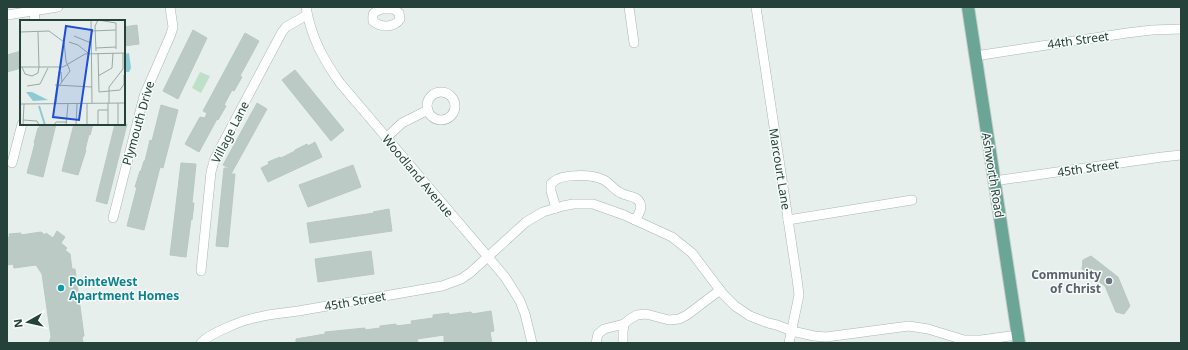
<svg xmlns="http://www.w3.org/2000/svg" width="1188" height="350" font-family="'Noto Sans',sans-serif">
<rect width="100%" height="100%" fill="#e6efeb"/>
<!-- green -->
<path fill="#bfe0c8" d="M200,72L210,76L201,93L192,88Z"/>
<!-- water -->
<path fill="#8ec9d4" d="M129,53L131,68L129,72H127L124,71V54Z"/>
<!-- building -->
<g fill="#bbcac4" stroke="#b8c9c2">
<path d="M137,25L139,44L124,46V27Z"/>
<path d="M193,30L207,38L178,99L163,91Z"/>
<path d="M245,33L259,41L240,76L242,77L234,91L232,90L224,105L226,106L218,120L217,119L199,152L185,144L200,117L205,118L207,113L203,111Z"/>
<path d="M21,51V68L7,72V55Z"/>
<path d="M295,70L344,130L331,141L282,80Z"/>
<path d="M257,103L267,109L231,174H235L228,247L216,246L224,168H230L223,165Z"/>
<path d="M161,105L178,110L163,168L160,167L144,230L127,226L137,187H135L140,171H141L144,161H145L150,140L152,141Z"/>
<path d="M40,124H56L43,177L27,173L35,143H34L38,128H39Z"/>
<path d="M74,124H93L90,135L89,134L85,150H86L78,175L62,171Z"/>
<path d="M115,124H127L107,204L96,201Z"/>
<path d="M315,142L322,157L268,182L261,168L269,164L268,162L280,157L281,158L295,151V150L307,144L308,146Z"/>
<path d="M181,163L196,164L192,203H194L192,220L191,219L186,257L170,255Z"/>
<path d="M353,165L361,187L308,207L299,185Z"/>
<path d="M389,209L392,231L310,243L307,223L374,213L373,212Z"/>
<path d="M57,231L65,237L61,243L67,248L65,250L70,254L72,269H75L84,336L82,337L83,343H49L51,337L42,274L36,265L14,268L13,264L7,265V237H10L9,234L21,233V235L41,232L45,235L46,233L53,238Z"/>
<path d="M371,251L374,274L318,282L315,259Z"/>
<path d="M1091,256L1118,277L1130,306L1124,314L1116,312L1105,286L1082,269L1083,260Z"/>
<path d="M491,311L494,331L490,332L492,343H444V335L417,339L418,343H296V339L325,334V332L365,328V330L380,328V326L396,324V326L412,324L411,321L433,318V315L449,313V315L471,312L472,314Z"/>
</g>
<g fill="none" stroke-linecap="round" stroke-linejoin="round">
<!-- minor casing -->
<g stroke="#a8b8b2" stroke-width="10">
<g id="minor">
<path d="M306,7C311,37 323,59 340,83L505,277L520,301L525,314L532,343"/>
<path d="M629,7L634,43"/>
<path d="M756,7L797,279L799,295L789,343"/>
<path d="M382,9H394L399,13L400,19C394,28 381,28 373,21C372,12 374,12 382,9Z"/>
<path d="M34,11L35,21"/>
<path d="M7,15L58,7"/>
<path d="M975,56L1127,33L1152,30L1181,29"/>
<circle cx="441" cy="106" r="14"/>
<path d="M386,138L402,123L428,110"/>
<path d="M12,163L22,124"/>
<path d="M994,181L1162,157L1181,155"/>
<path d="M556,208L551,191V184C559,173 592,174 604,180C610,183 614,190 621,193C627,197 637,195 640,203C643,209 638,215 635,220"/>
<path d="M113,218L144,96L171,34L173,27L170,7"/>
<path d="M788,220L912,200"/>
<path d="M201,271L211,172L215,158L282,32L286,27L307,15"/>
<path d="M201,343C210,333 245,319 259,317C274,313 289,313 304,310C350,302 396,294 442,286L461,279L470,273L526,222L543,212L563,206L573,204H593L624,215L672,237L692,253L723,294L735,306L750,316L768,323L777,325L792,331L814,336L826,337L909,326L928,329L964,340H981L1018,335"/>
<path d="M596,343L598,334L604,329L624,324L630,319L637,315L646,314L669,320L679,319L687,315L720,290"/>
<path d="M623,343V332L624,324"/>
</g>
</g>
<!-- major casing -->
<g stroke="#c2cac8" stroke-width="14">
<path id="major" d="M968,7L1019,343"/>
</g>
<!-- minor -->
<use href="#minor" stroke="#fff" stroke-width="9"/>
<!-- major -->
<use href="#major" stroke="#6aa596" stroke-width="12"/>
</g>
<!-- markers -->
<circle fill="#6b7280" stroke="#f7fbf9" stroke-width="1.5" cx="1109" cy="281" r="4"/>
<circle fill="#0f9aa8" stroke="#f7fbf9" stroke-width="1.5" cx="61" cy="288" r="4"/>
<g text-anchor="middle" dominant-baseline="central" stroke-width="3" stroke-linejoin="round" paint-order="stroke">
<!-- street labels -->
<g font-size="12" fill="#24423a" stroke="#f7fbf9">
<text transform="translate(1078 40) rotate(-8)">44th Street</text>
<text transform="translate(138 123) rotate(-74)">Plymouth Drive</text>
<text transform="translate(230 132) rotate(-63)">Village Lane</text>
<text transform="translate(1088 168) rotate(-8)">45th Street</text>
<text transform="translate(780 169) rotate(81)">Marcourt Lane</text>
<text transform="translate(993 175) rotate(81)">Ashworth Road</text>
<text transform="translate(418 176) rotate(50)">Woodland Avenue</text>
<text transform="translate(355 301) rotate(-10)">45th Street</text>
</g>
<!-- worship labels -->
<g font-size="12" font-weight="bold" fill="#5b616d" stroke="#f7fbf9" text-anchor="end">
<text x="1101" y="274">Community<tspan x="1101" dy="14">of Christ</tspan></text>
</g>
<!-- culture labels -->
<g font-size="12" font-weight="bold" fill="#0d838f" stroke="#f7fbf9" text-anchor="start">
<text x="69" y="281">PointeWest<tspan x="69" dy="14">Apartment Homes</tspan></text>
</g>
</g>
<!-- overview -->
<g transform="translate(20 20)">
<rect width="105" height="105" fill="#e6efeb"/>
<path d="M6,72H12L28,80L13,81Z" fill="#8ec9d4"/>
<path fill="none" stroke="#8ec9d4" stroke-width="2" d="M19,86L25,105"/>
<path fill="none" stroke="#98aaa4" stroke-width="1" d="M71,0L72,83M71,11L96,10M0,12L29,11L44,22L46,41L50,51L38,67L36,84M18,12L19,47M54,16L71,23M49,22L58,25L68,33M76,28L96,27M76,31L75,6L78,0L96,3V29M78,33L79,72L100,70L104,64V55M0,47H43L65,34L105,33M2,47L5,54L12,56L18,53L19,47M38,53L41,52L42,62M78,56L92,48L93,33M35,65L72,67M7,66L20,64L28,48M67,83V105M88,83V105M89,83V67L103,49V33M98,83V105M0,84L105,83M3,100L17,101L19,105M3,105L4,84M34,105L36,102H47M46,105L48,84M56,105L57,84M78,105V90H88"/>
<path fill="#1d4ed8" fill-opacity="0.15" stroke="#1d4ed8" stroke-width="2" d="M46,6L72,10L59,100L33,97Z"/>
<rect width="105" height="105" fill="none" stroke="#24423a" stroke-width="2"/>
</g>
<!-- border -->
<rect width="1188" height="350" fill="none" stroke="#24423a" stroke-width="16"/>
<!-- north arrow -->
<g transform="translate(28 322) rotate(262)" stroke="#f7fbf9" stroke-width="3" paint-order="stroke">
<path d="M0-3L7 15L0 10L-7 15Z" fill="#24423a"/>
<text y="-6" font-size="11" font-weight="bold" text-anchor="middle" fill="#24423a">N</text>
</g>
</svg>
